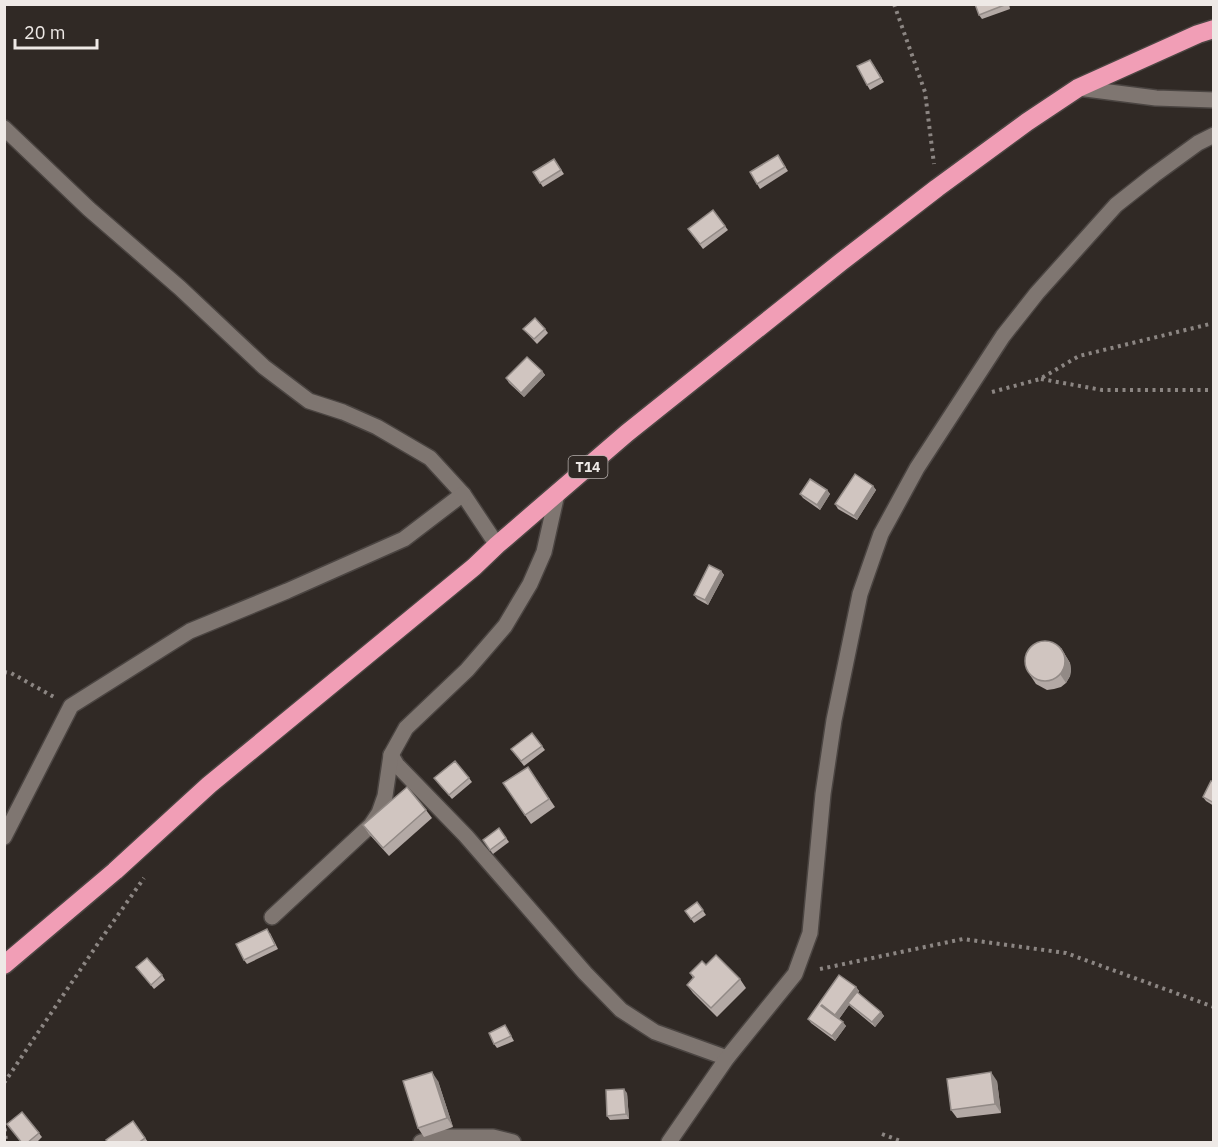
<svg xmlns="http://www.w3.org/2000/svg" width="1218" height="1147" font-family="'IBM Plex Sans',sans-serif">
<rect width="100%" height="100%" fill="#302925"/>
<g fill="none" stroke-linecap="round" stroke-linejoin="round">
<!-- minor casing -->
<g stroke="#4b4542" stroke-width="18">
<g id="minor">
<path d="M1078,88L1156,98L1214,100"/>
<path d="M4,128L89,209L180,288L264,367L309,401L343,412L377,427L430,458L463,494L497,545"/>
<path d="M391,755L397,765L466,836L585,973L621,1010L655,1032L727,1058"/>
<path d="M4,837L71,706L190,631L287,591L404,539L463,494"/>
<path d="M272,917L371,825L379,813L385,796L391,755L406,728L467,670L505,626L530,584L544,552L557,494"/>
<path d="M421,1142L442,1137H493L513,1142"/>
<path d="M669,1142L727,1058L795,974L810,933L823,794L834,720L860,594L881,534L917,468L1003,336L1037,293L1116,205L1154,175L1198,143L1214,135"/>
</g>
</g>
<!-- highway casing -->
<g stroke="#4b4542" stroke-width="21">
<path id="highway" d="M4,965L115,871L209,785L474,567L497,545L627,433L841,262L937,188L1027,122L1078,88L1198,34L1214,29"/>
</g>
<!-- path -->
<g stroke="#8c8683" stroke-width="4" stroke-dasharray="3 4.5" stroke-linecap="butt">
<path d="M894,4L925,92L934,164"/>
<path d="M1041,379L1102,390H1214"/>
<path d="M992,392L1040,379L1079,356L1214,323"/>
<path d="M4,672L11,673L54,697"/>
<path d="M820,969L963,939L1066,953L1214,1007"/>
<path d="M4,1083L99,942L144,878"/>
<path d="M4,1121L6,1142"/>
<path d="M882,1134L903,1142"/>
</g>
<!-- minor -->
<use href="#minor" stroke="#7f7671" stroke-width="15"/>
<!-- highway -->
<use href="#highway" stroke="#f19eb6" stroke-width="18"/>
</g>
<!-- wall -->
<g fill="#b3a9a5">
<path d="M975,4H1009L1010,9L982,19L979,15Z"/>
<path d="M873,64L884,82L870,90L867,85Z"/>
<path d="M778,155L788,171L760,189L750,172Z"/>
<path d="M554,159L564,174L543,187L533,172Z"/>
<path d="M713,210L728,230L703,249L688,229Z"/>
<path d="M523,329H545L548,333L537,344Z"/>
<path d="M542,371L545,375L524,397L509,383L506,378Z"/>
<path d="M873,486L876,490L857,520L838,509L835,504Z"/>
<path d="M827,490L830,494L820,510L803,498L800,494Z"/>
<path d="M721,571L724,575L708,605L697,599L694,595Z"/>
<path d="M1061,648L1070,663L1071,670L1070,676L1066,683L1061,687L1054,689L1047,690L1036,684L1030,675Z"/>
<path d="M532,733L545,750L524,766L511,749Z"/>
<path d="M528,767L555,807L531,824L503,783Z"/>
<path d="M469,778L472,782L452,799L437,782Z"/>
<path d="M1214,782V806L1206,801L1203,797Z"/>
<path d="M426,810L432,818L389,856L369,834L363,825Z"/>
<path d="M499,828L509,842L493,854L483,840Z"/>
<path d="M697,902L706,915L694,923L685,911Z"/>
<path d="M270,933L278,949L247,964L244,960Z"/>
<path d="M706,965L740,979L746,988L717,1017L693,993L687,985L693,978L690,973Z"/>
<path d="M136,967L162,975L165,980L154,989Z"/>
<path d="M839,975L856,987L859,991L858,993L881,1012L884,1016L875,1027L851,1007L849,1005L839,1019L846,1026L835,1041L811,1023L808,1019Z"/>
<path d="M505,1025L514,1041L497,1048L494,1044Z"/>
<path d="M438,1081L453,1127L424,1137L418,1128Z"/>
<path d="M997,1081L1001,1113L957,1118L951,1110Z"/>
<path d="M627,1093L629,1119L610,1120L607,1116Z"/>
<path d="M22,1112L42,1137L36,1143H22Z"/>
<path d="M133,1121L148,1142L108,1143Z"/>
</g>
<!-- shaded-wall -->
<g fill="#928a86">
<path d="M542,371L545,375L524,397L521,393Z"/>
<path d="M873,486L876,490L857,520L854,516Z"/>
<path d="M827,490L830,494L820,510L817,505Z"/>
<path d="M721,571L724,575L708,605L705,600Z"/>
<path d="M1061,648L1070,663L1071,670L1070,676L1066,683L1060,674Z"/>
<path d="M856,987L859,991L849,1004L848,1003L849,1005L839,1019L835,1015Z"/>
<path d="M881,1012L884,1016L875,1027L872,1022Z"/>
<path d="M843,1022L846,1026L835,1041L832,1036Z"/>
<path d="M432,1072L438,1081L453,1127L447,1118Z"/>
<path d="M991,1072L997,1081L1001,1113L995,1104Z"/>
<path d="M624,1089L627,1093L629,1119L626,1114Z"/>
</g>
<!-- building -->
<g fill="#d0c5c0" stroke="#928a86" stroke-width="1.5">
<path d="M975,4H1007L979,15Z"/>
<path d="M870,60L881,78L867,85L857,66Z"/>
<path d="M778,155L785,167L757,184L750,172Z"/>
<path d="M554,159L561,170L540,183L533,172Z"/>
<path d="M713,210L725,226L700,244L688,229Z"/>
<path d="M535,318L545,329L534,339L523,329Z"/>
<path d="M527,357L542,371L521,393L506,378Z"/>
<path d="M855,474L873,486L854,516L835,504Z"/>
<path d="M810,479L827,490L817,505L800,494Z"/>
<path d="M709,565L721,571L705,600L694,595Z"/>
<circle cx="1045" cy="661" r="20"/>
<path d="M532,733L542,746L521,761L511,749Z"/>
<path d="M455,761L469,778L449,795L434,778Z"/>
<path d="M528,767L549,799L525,815L503,783Z"/>
<path d="M1211,781L1214,782V803L1203,797Z"/>
<path d="M407,787L426,810L383,848L363,825Z"/>
<path d="M499,828L506,838L490,850L483,840Z"/>
<path d="M697,902L703,910L691,919L685,911Z"/>
<path d="M267,929L275,945L244,960L236,944Z"/>
<path d="M716,955L740,979L711,1008L687,985L694,977L690,973L702,961L706,965Z"/>
<path d="M147,958L162,975L151,985L136,967Z"/>
<path d="M839,975L856,987L835,1015L822,1005L821,1006L843,1022L832,1036L808,1019Z"/>
<path d="M857,992L881,1012L872,1022L848,1003Z"/>
<path d="M505,1025L511,1036L494,1044L489,1033Z"/>
<path d="M432,1072L447,1118L418,1128L403,1081Z"/>
<path d="M991,1072L995,1104L951,1110L947,1079Z"/>
<path d="M624,1089L626,1114L607,1116L606,1090Z"/>
<path d="M22,1112L39,1133L27,1143H22L7,1124Z"/>
<path d="M133,1121L145,1138L138,1143H108L106,1140Z"/>
</g>
<g text-anchor="middle" dominant-baseline="central" stroke-width="6" stroke-linejoin="round" paint-order="stroke">
<!-- shield labels -->
<rect fill="#302925" stroke="#b5afac" stroke-width="1.5" x="568.5" y="456" width="39" height="22" rx="4.5"/>
<g font-size="14" font-weight="bold" fill="#eee9e6">
<text x="588" y="467">T14</text>
</g>
</g>
<!-- border -->
<rect width="1218" height="1147" fill="none" stroke="#eee9e6" stroke-width="12"/>
<!-- scale -->
<path d="M15 39v9h82v-9" fill="none" stroke="#eee9e6" stroke-width="3"/>
<text x="24" y="39" font-size="18" fill="#eee9e6" stroke="#302925" stroke-width="4.5" paint-order="stroke">20 m</text>
</svg>
